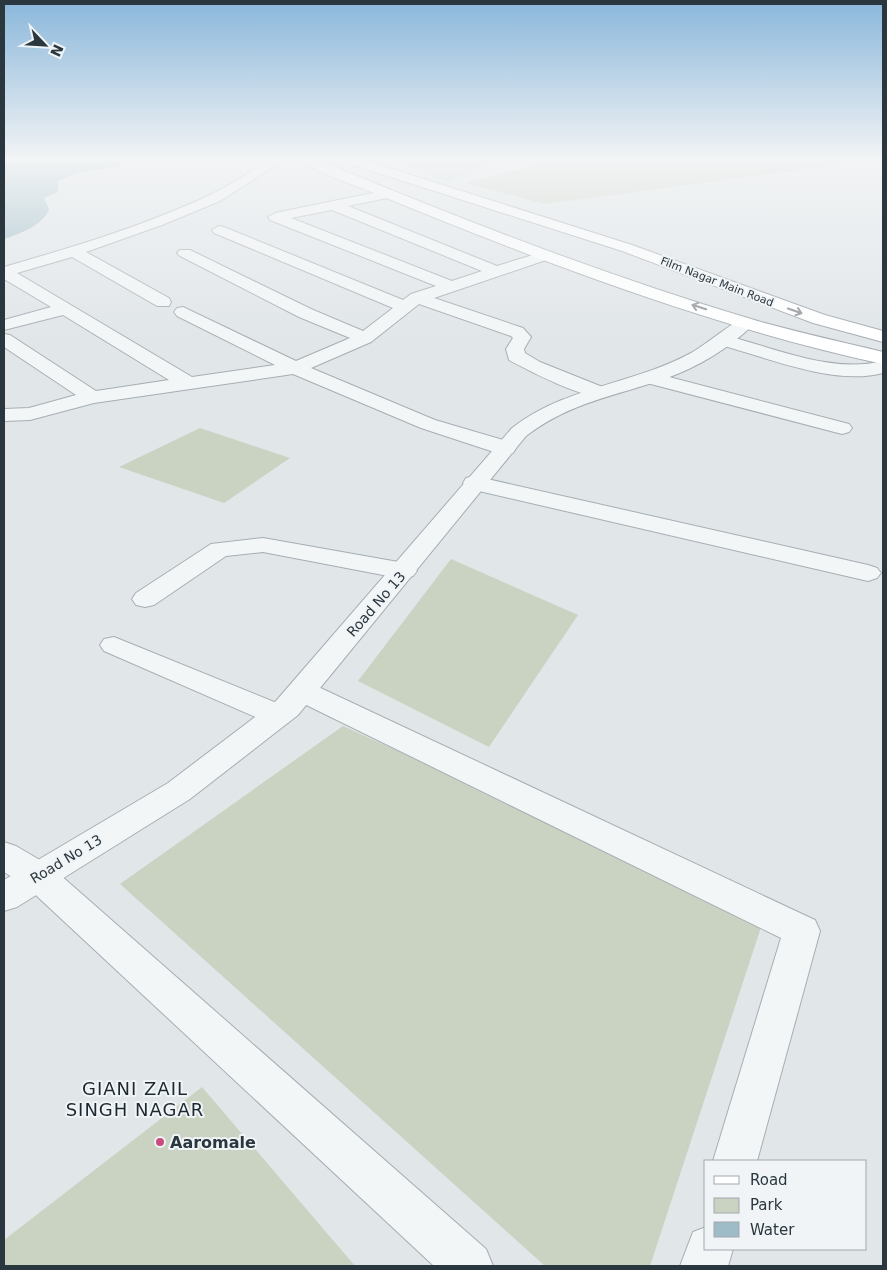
<svg xmlns="http://www.w3.org/2000/svg" width="887" height="1270" font-family="'DejaVu Sans',sans-serif">
<rect width="100%" height="100%" fill="#e1e6e9"/>
<!-- built -->
<path fill="#cfd6db" d="M389,160H500L449,182Z"/>
<!-- green -->
<g fill="#cad2c2">
<path d="M561,160H874L545,204L465,183Z"/>
<path d="M200,428L290,458L224,503L119,467Z"/>
<path d="M451,559L578,615L489,747L358,681Z"/>
<path d="M343,726L764,918L650,1266H545L120,884Z"/>
<path d="M202,1087L355,1266H4V1240Z"/>
</g>
<!-- water -->
<path fill="#9dbcc7" d="M4,160H118L121,165L117,167L76,173L58,181V192L44,198L49,209C44,225 19,234 4,239Z"/>
<g fill="none" stroke-linecap="round" stroke-linejoin="round">
<!-- minor casing -->
<g stroke="#a6aeb3" stroke-width="2">
<g id="minor">
<path d="M269,160H284L220,201L162,225L86,252L169,298L171,302L169,306H157L72,257L17,273L192,377L275,365L177,316L174,312L177,308L183,307L296,361L350,338L299,317L180,256L177,253L180,250H190L311,309L363,331L393,308L214,233L212,230L219,226L224,227L403,300L411,294L436,286L270,220L268,217L275,213L387,190L394,194L392,197L348,206L497,266L539,253H549L552,256L549,259L434,298L523,328L531,337L524,349L525,353L540,362L605,388L608,392L605,396C587,401 527,370 509,360L506,349L513,338L511,336L419,304L371,342L311,368L435,420L513,443L516,448L513,453L505,454L497,453L421,428L293,374L94,403L30,420L4,421V409L29,408L76,395L4,347V334L10,335L96,391L169,380L63,315L4,330V320L51,307L4,279V267C73,247 144,226 210,195C231,185 249,172 269,160ZM332,210L482,271L452,281L291,218Z"/>
<path d="M727,336C776,348 832,374 883,361V373C835,386 768,358 721,345L718,341L721,337Z"/>
<path d="M650,372L849,424L852,428L849,432L842,434L643,382L640,378L643,374Z"/>
<path d="M474,476L868,565L877,568L881,573L877,578L868,581L466,488L463,483L466,478Z"/>
<path d="M263,538L404,563L413,566L417,571L413,576L404,579L263,552L226,556L154,605L145,607L136,605L132,599L136,593L211,544Z"/>
<path d="M114,637L289,708L293,715L289,722L278,725L267,722L104,651L100,645L104,639Z"/>
<path d="M302,682L312,684L815,920L820,931L757,1161H713L781,938L292,698L287,691L292,684Z"/>
<path d="M4,842L16,846L50,866L486,1249L493,1266H434L26,886L4,872Z"/>
<path d="M706,1227V1249H733L728,1266H680L693,1232Z"/>
</g>
</g>
<!-- tertiary casing -->
<g stroke="#a6aeb3" stroke-width="2">
<path id="tertiary" d="M745,318L751,319L754,323L751,327C727,349 698,367 667,378C616,396 570,402 526,436L298,715L190,799L17,907L4,911V880L168,783L276,701L512,428C566,386 632,385 691,353C706,345 733,321 745,318Z"/>
</g>
<!-- secondary casing -->
<g stroke="#a6aeb3" stroke-width="2">
<g id="secondary">
<path d="M301,160H318C460,219 604,275 751,319C795,332 839,341 883,352V364C712,327 545,263 384,197C368,190 309,170 301,160Z"/>
<path d="M345,160H364L632,245L825,315L883,331V342L813,323L622,251L347,163Z"/>
</g>
</g>
<!-- minor -->
<use href="#minor" fill="#f3f6f7" fill-rule="evenodd"/>
<!-- tertiary -->
<use href="#tertiary" fill="#f3f6f7" fill-rule="evenodd"/>
<!-- secondary -->
<use href="#secondary" fill="#fff" fill-rule="evenodd"/>
</g>
<!-- one-way arrows -->
<defs><path id="oneway-shaft" d="M-6 0H5M1.5-3L5.5 0L1.5 3" fill="none" stroke-width="1.6" stroke-linecap="round" stroke-linejoin="round" transform="scale(1.25)"/></defs>
<g stroke="#949b9f">
<use href="#oneway-shaft" transform="translate(699 307) rotate(-162)"/>
<use href="#oneway-shaft" transform="translate(795 311) rotate(19)"/>
</g>
<!-- sky -->
<linearGradient id="sky" x2="0" y2="1"><stop stop-color="#8ab7db"/><stop offset="0.47" stop-color="#f2f4f5"/><stop offset="1" stop-color="#f2f4f5" stop-opacity="0"/></linearGradient>
<rect width="887" height="338" fill="url(#sky)"/>
<!-- markers -->
<circle fill="#c74c7d" stroke="#f0f4f6" stroke-width="2" cx="160" cy="1142" r="5"/>
<g text-anchor="middle" dominant-baseline="central" stroke-width="4" stroke-linejoin="round" paint-order="stroke">
<!-- far-street labels -->
<g font-size="11" fill="#2a373f" stroke="#f0f4f6">
<text transform="translate(717 282) rotate(21)">Film Nagar Main Road</text>
</g>
<!-- street labels -->
<g font-size="14" fill="#2a373f" stroke="#f0f4f6">
<text transform="translate(376 604) rotate(-49)">Road No 13</text>
<text transform="translate(66 859) rotate(-31)">Road No 13</text>
</g>
<!-- near-poi labels -->
<g font-size="16" font-weight="bold" fill="#2a373f" stroke="#f0f4f6" text-anchor="start">
<text x="170" y="1142">Aaromale</text>
</g>
<!-- near-neighbourhood labels -->
<g font-size="18" letter-spacing="1" fill="#1c2830" stroke="#f0f4f6">
<text x="135" y="1088">GIANI ZAIL<tspan x="135" dy="21">SINGH NAGAR</tspan></text>
</g>
</g>
<!-- border -->
<rect width="887" height="1270" fill="none" stroke="#2a373f" stroke-width="10"/>
<!-- legend -->
<rect x="704" y="1160" width="162" height="90" fill="#f0f4f6" stroke="#a1a8ad"/>
<rect x="714" y="1176" width="25" height="8" fill="#ffffff" stroke="#a1a8ad"/>
<text x="750" y="1185" font-size="15" fill="#2a373f">Road</text>
<rect x="714" y="1198" width="25" height="15" fill="#cad2c2" stroke="#a1a8ad"/>
<text x="750" y="1210" font-size="15" fill="#2a373f">Park</text>
<rect x="714" y="1222" width="25" height="15" fill="#9dbcc7" stroke="#a1a8ad"/>
<text x="750" y="1235" font-size="15" fill="#2a373f">Water</text>
<!-- north arrow -->
<g transform="translate(45 45) rotate(115)" stroke="#f0f4f6" stroke-width="4" paint-order="stroke">
<path d="M0-4L9 19L0 12L-9 19Z" fill="#2a373f"/>
<text y="-8" font-size="14" font-weight="bold" text-anchor="middle" fill="#2a373f">N</text>
</g>
</svg>
